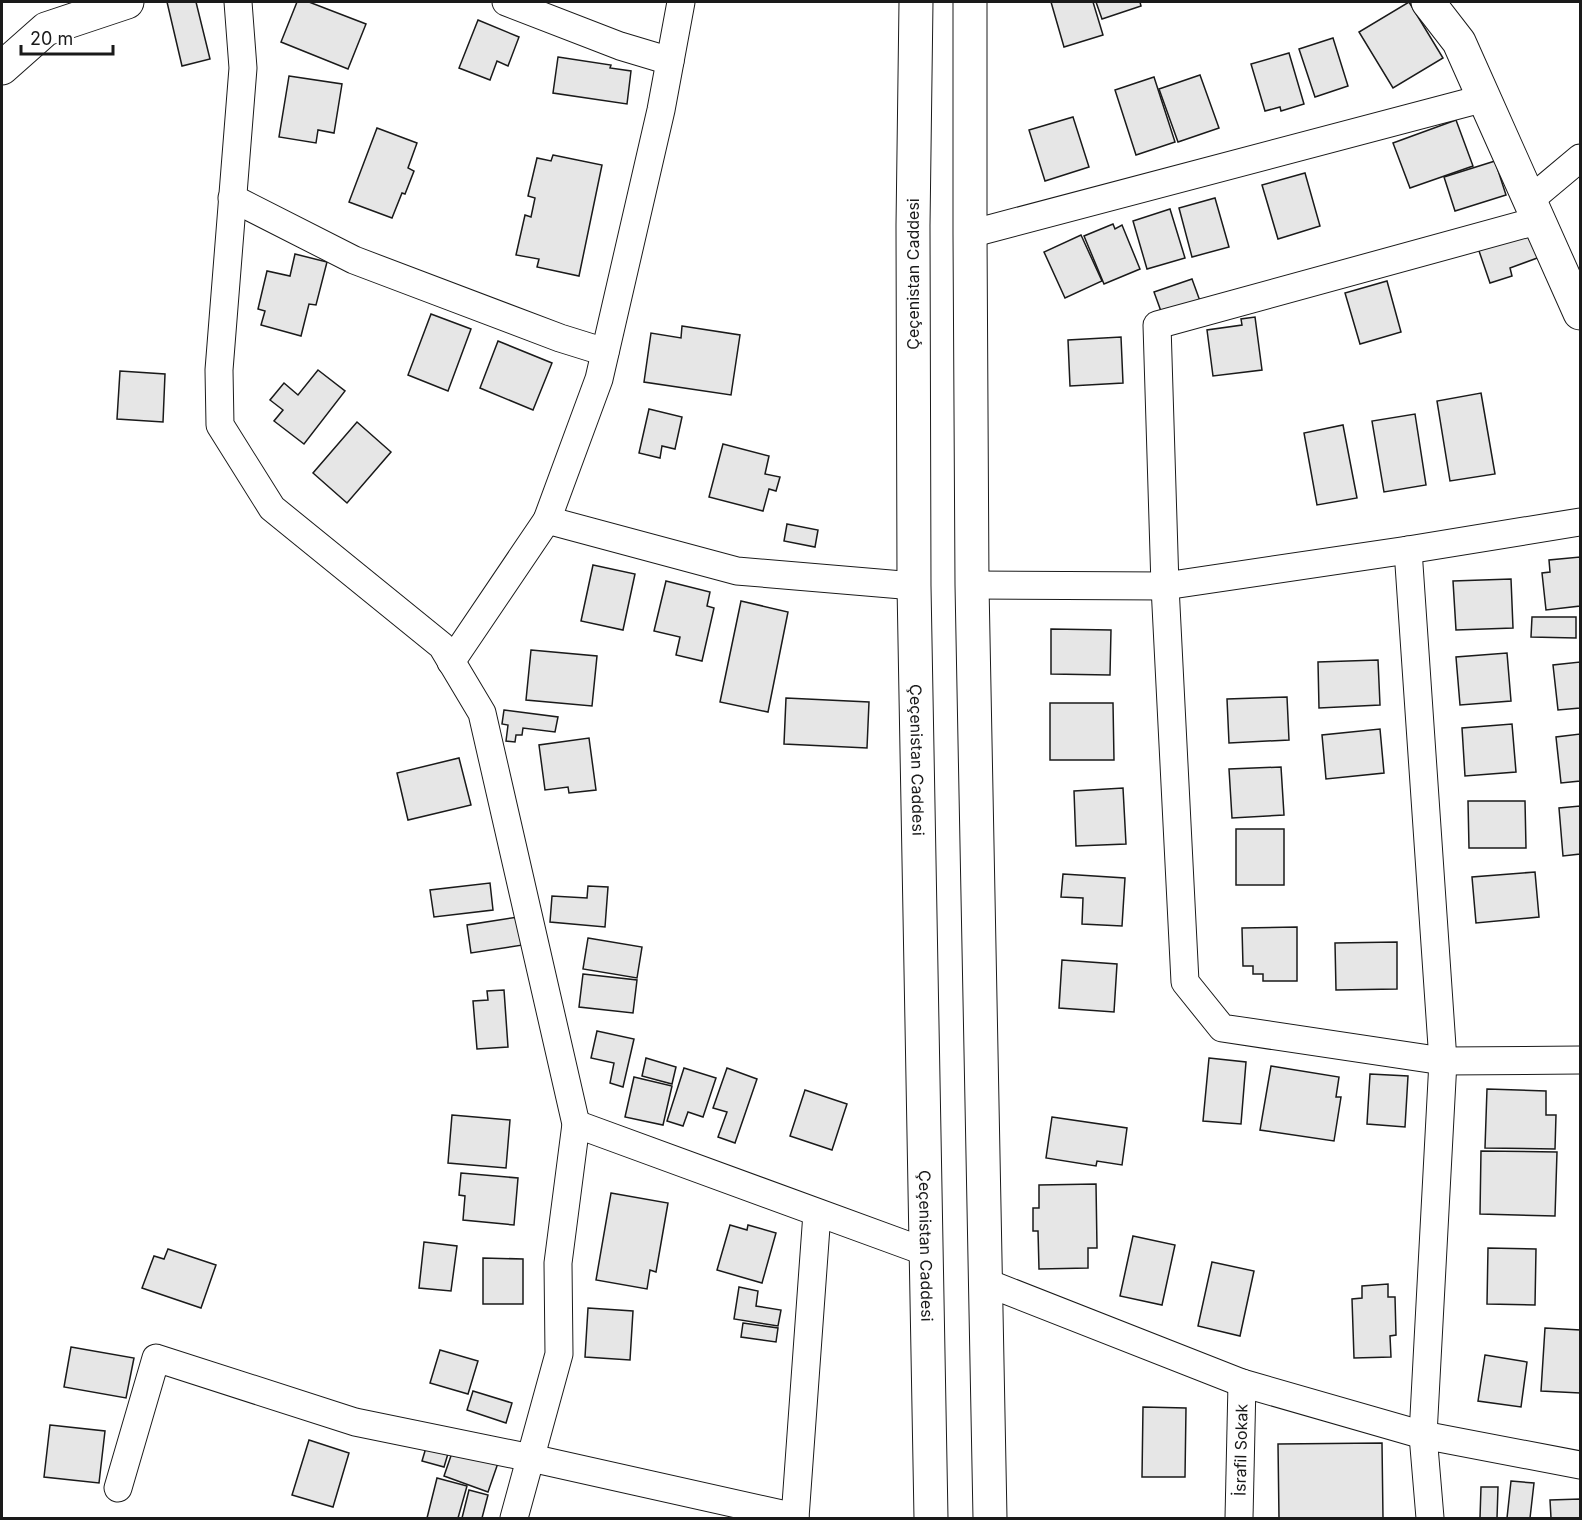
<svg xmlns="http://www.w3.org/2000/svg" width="1582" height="1520" font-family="Inter,sans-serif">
<rect width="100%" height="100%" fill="#fff"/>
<!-- building -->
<g fill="#e6e6e6" stroke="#1a1a1a" stroke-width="1.5">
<path d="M167,2H196L210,59L182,66Z"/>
<path d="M297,2H309L366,24L348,69L281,42Z"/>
<path d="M1051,2H1093L1103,35L1064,47Z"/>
<path d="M1096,2H1140L1141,6L1102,19Z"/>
<path d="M1409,2L1443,58L1393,88L1359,32Z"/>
<path d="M478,20L519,37L508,66L497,61L490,80L459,68Z"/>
<path d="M1333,38L1348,86L1315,97L1299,49Z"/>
<path d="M1289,53L1304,104L1281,111L1280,107L1265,111L1251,64Z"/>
<path d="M558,57L611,65L610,68L631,71L627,104L553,93Z"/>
<path d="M1200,75L1219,128L1178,142L1159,89Z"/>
<path d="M289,76L342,84L334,133L318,130L316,143L279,137Z"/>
<path d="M1154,77L1175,142L1136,155L1115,90Z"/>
<path d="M1073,117L1089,167L1045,181L1029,130Z"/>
<path d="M1456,120L1473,166L1410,188L1393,143Z"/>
<path d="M377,128L417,143L408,168L414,171L405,194L402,193L392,218L349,202Z"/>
<path d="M553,155L602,165L579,276L537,267L539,259L516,255L525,215L531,217L535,198L528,196L537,158L551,161Z"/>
<path d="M1495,161L1506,195L1455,211L1444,177Z"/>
<path d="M1305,173L1320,226L1278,239L1262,185Z"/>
<path d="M1215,198L1229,247L1192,257L1179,208Z"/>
<path d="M1170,209L1185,258L1147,269L1133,221Z"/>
<path d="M1113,224L1115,229L1122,225L1140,269L1104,284L1084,236Z"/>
<path d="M1531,230L1540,257L1510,268L1512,276L1490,283L1478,248Z"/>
<path d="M1081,235L1102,281L1065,298L1044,252Z"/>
<path d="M295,254L327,262L316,305L309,304L301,336L261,325L265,311L258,309L267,271L290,276Z"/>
<path d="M1192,279L1200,301L1162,314L1154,292Z"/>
<path d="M1387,281L1401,332L1360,344L1345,293Z"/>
<path d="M431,314L471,329L448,391L408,375Z"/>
<path d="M1255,317L1262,370L1213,376L1207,330L1242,325L1241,319Z"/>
<path d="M682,326L740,335L731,395L644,382L651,333L681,338Z"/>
<path d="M1121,337L1123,383L1070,386L1068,340Z"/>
<path d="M498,341L552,363L533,410L480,388Z"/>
<path d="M318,370L345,391L304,444L274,421L283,410L270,400L284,383L298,395Z"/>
<path d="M120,371L165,374L163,422L117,419Z"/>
<path d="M1481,393L1495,474L1450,481L1437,401Z"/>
<path d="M649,409L682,417L675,449L662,446L660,458L639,453Z"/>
<path d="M1415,414L1426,485L1384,492L1372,421Z"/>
<path d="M357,422L391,452L347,503L313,473Z"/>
<path d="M1343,425L1357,498L1317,505L1304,433Z"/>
<path d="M723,444L769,456L765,474L780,477L776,491L769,489L763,511L709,497Z"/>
<path d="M787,524L818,530L815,547L784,541Z"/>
<path d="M1580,557V606L1546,610L1542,573L1550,572L1549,560Z"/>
<path d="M593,565L635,574L623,630L581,621Z"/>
<path d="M1511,579L1513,628L1456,630L1453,581Z"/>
<path d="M666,581L710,592L707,606L714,608L702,661L676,655L680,637L654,631Z"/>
<path d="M741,601L788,612L768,712L720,702Z"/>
<path d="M1532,617H1576V638L1531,637Z"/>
<path d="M1051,629L1111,630L1110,675L1051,674Z"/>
<path d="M531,650L597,656L592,706L526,700Z"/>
<path d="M1507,653L1511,701L1460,705L1456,657Z"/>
<path d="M1378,660L1380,705L1319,708L1318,662Z"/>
<path d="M1580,662V708L1558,710L1553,665Z"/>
<path d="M1287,697L1289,740L1229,743L1227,699Z"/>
<path d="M786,698L869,702L867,748L784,744Z"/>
<path d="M1050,703H1113L1114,760H1050Z"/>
<path d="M504,710L558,717L555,732L523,728L522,735H516L515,742L506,741L508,725L502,724Z"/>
<path d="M1512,724L1516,772L1465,776L1462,728Z"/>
<path d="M1380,729L1384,773L1326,779L1322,735Z"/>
<path d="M1580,734V781L1561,783L1556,737Z"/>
<path d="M589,738L596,790L569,793L568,787L545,790L539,745Z"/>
<path d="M459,758L471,805L408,820L397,773Z"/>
<path d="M1281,767L1284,815L1232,818L1229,769Z"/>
<path d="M1123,788L1126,844L1076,846L1074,791Z"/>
<path d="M1468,801H1525L1526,848H1469Z"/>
<path d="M1580,806V854L1563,856L1559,808Z"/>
<rect x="1236" y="829" width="48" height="56"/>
<path d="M1535,872L1539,917L1476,923L1472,877Z"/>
<path d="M1063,874L1125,878L1122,926L1082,924L1083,898L1061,897Z"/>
<path d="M490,883L493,910L434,917L430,890Z"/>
<path d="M588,886L608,887L605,927L550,922L552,896L587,898Z"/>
<path d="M518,917L523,945L471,953L467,925Z"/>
<path d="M1297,927V981H1263V974H1253V966H1243L1242,928Z"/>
<path d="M588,938L642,947L637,978L583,969Z"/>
<path d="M1397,942V989L1336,990L1335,943Z"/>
<path d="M1062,960L1117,964L1114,1012L1059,1008Z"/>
<path d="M583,974L637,980L633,1013L579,1007Z"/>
<path d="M504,990L508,1047L477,1049L473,1001L488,1000L487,991Z"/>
<path d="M597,1031L634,1039L623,1087L610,1083L614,1063L591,1058Z"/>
<path d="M646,1058L676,1067L672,1084L642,1076Z"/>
<path d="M1209,1058L1246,1062L1241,1124L1203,1121Z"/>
<path d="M1271,1066L1339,1077L1336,1097H1341L1334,1141L1260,1130Z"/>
<path d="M684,1068L716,1078L703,1117L688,1112L683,1126L667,1121Z"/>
<path d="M727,1068L757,1079L735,1143L718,1137L727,1112L713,1108Z"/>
<path d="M1370,1074L1408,1076L1405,1127L1367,1124Z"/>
<path d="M634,1077L672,1086L663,1125L625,1117Z"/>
<path d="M1487,1089L1546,1091V1115H1556L1555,1149L1485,1148Z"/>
<path d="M805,1090L847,1104L832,1150L790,1136Z"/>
<path d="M452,1115L510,1120L506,1168L448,1163Z"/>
<path d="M1052,1117L1127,1128L1122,1165L1097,1161L1096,1166L1046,1158Z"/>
<path d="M1481,1151L1557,1152L1555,1216L1480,1214Z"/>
<path d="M461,1173L518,1178L514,1225L463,1220L465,1196L459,1195Z"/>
<path d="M1096,1184L1097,1248H1088V1268L1039,1269L1038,1231H1033V1208H1039V1185Z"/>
<path d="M611,1193L668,1203L656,1272L650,1270L647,1289L596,1280Z"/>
<path d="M730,1225L747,1230L748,1225L776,1233L762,1283L717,1270Z"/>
<path d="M1133,1236L1175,1245L1162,1305L1120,1296Z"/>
<path d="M424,1242L457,1246L451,1291L419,1288Z"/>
<path d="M1488,1248L1536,1249L1535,1305L1487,1304Z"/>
<path d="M168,1249L216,1265L201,1308L142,1288L154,1256L164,1259Z"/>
<path d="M483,1258L523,1259V1304H483Z"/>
<path d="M1212,1262L1254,1271L1240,1336L1198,1326Z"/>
<path d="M1388,1284V1297H1395L1396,1335L1390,1336L1391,1357L1354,1358L1352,1299L1362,1298V1286Z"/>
<path d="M739,1287L758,1291L756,1306L781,1310L778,1326L734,1319Z"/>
<path d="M588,1308L633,1311L630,1360L585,1357Z"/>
<path d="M743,1323L778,1328L776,1342L741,1337Z"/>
<path d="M1545,1328L1580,1330V1393L1541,1391Z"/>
<path d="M71,1347L134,1358L126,1398L64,1387Z"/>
<path d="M440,1350L478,1361L468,1394L430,1383Z"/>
<path d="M1485,1355L1527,1362L1521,1407L1478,1401Z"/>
<path d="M473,1391L512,1403L506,1423L467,1410Z"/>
<path d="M1143,1407L1186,1408L1185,1477H1142Z"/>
<path d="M50,1425L105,1431L99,1483L44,1477Z"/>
<path d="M309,1440L349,1453L333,1507L292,1495Z"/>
<path d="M428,1441L450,1447L444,1467L422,1461Z"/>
<path d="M1382,1443L1383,1518H1279L1278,1444Z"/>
<path d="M454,1447L498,1463L488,1492L444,1476Z"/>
<path d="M437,1478L467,1486L458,1518H427Z"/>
<path d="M1511,1481L1534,1483L1530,1518H1507Z"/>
<path d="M1481,1487H1498L1497,1518H1480Z"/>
<path d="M469,1490L488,1495L482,1518H462Z"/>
<path d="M1580,1499V1518H1551L1550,1500Z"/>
</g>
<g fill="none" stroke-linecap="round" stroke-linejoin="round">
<!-- street casing -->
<g stroke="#1a1a1a" stroke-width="29">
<g id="street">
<path d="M238,2L243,68L219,370L220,425L272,508L442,646L482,713L576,1124L558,1263L559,1354L514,1518"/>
<path d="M506,2L620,46L670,61"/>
<path d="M232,198L354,260L560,338L605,352"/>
<path d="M1530,200L1580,158"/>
<path d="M1540,220L1157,325L1165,586L1185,982L1222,1028L1443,1061L1580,1060"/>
<path d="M970,234L1485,98"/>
<path d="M547,520L737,571L914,586"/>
<path d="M1408,550L1443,1061L1423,1435L1430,1518"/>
<path d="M972,585L1165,586L1408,550L1580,522"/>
<path d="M451,662L547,520L599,379L661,110L681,2"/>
<path d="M576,1124L926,1252"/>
<path d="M985,1282L1242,1383L1423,1435L1580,1465"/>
<path d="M118,1488L156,1358L355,1422L531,1458L795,1517"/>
<path d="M795,1518L817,1213"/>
<path id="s1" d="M1239,1518L1242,1383"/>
</g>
</g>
<!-- secondary casing -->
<g stroke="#1a1a1a" stroke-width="35">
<g id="secondary">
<path d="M1428,2L1459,42L1580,313"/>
<path d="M2,68L46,29L127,2"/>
</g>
</g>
<!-- primary casing -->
<g stroke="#1a1a1a" stroke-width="35">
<g id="primary">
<path id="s2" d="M916,2L913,225L914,586L931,1518"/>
<path d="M970,2V234L972,585L990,1518"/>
</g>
</g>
<!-- street -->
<use href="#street" stroke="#fff" stroke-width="27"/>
<!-- secondary -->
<use href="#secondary" stroke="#fff" stroke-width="33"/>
<!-- primary -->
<use href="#primary" stroke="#fff" stroke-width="33"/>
</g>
<g text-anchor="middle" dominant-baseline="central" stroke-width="4.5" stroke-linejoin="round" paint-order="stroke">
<!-- street labels -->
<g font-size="16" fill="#1a1a1a" stroke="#fff">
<text transform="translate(913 274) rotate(-90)">Çeçenistan Caddesi</text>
<text stroke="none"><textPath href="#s2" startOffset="758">Çeçenistan Caddesi</textPath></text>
<text stroke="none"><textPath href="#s2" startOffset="1244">Çeçenistan Caddesi</textPath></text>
<text stroke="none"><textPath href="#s1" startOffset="68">İsrafil Sokak</textPath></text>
</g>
</g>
<!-- border -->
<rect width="1582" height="1520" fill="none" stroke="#1a1a1a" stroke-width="6"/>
<!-- scale -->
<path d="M21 45v9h92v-9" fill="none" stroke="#1a1a1a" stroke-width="3"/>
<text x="30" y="45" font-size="18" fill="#1a1a1a" stroke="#ffffff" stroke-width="4.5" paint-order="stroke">20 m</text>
</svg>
